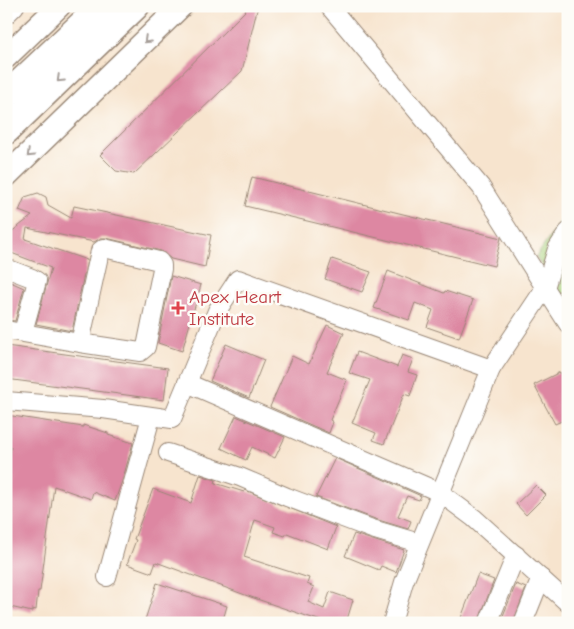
<svg xmlns="http://www.w3.org/2000/svg" width="574" height="629" font-family="'Comic Neue',sans-serif">
<rect width="100%" height="100%" fill="#fdfcf7"/>
<filter id="ink" filterUnits="userSpaceOnUse"><feTurbulence type="fractalNoise" baseFrequency=".02" numOctaves="2"/><feDisplacementMap in="SourceGraphic" scale="10" xChannelSelector="R" yChannelSelector="G"/><feConvolveMatrix kernelMatrix="1 2 1 2 8 2 1 2 1" color-interpolation-filters="sRGB"/></filter>
<filter id="wash" filterUnits="userSpaceOnUse"><feTurbulence type="fractalNoise" baseFrequency=".0096" numOctaves="4" result="noise"/><feDisplacementMap in="SourceGraphic" scale="20" xChannelSelector="R" yChannelSelector="G"/><feGaussianBlur stdDeviation="1.12" result="paint"/><feColorMatrix in="noise" values="0 0 0 0 0 0 0 0 0 0 0 0 0 0 0 0 0 1.4 0 .05"/><feComposite in="paint" operator="in"/></filter>
<g filter="url(#wash)">
<rect width="100%" height="100%" fill="#f7e4ce"/>
<!-- green -->
<path fill="#a9d27d" stroke="#727e4e" d="M568,211V305L536,257Z"/>
<g id="blocks">
<!-- building -->
<g fill="#dd87a2">
<path d="M250,6H258L242,71L134,174L116,171L100,155Z"/>
<path d="M252,177L501,238L494,266L245,206Z"/>
<path d="M38,193L46,197L48,205L71,218L74,206L211,235L205,267L171,259L161,251L106,238H101L94,242L27,228L25,239L87,260L72,331L36,324L51,268L6,251V236L32,216L19,211L25,197Z"/>
<path d="M332,259L371,272L362,292L325,279Z"/>
<path d="M388,271L444,293L445,291L473,300L459,338L427,327L433,310L415,303L409,320L374,308Z"/>
<path d="M171,276L201,285L182,351L158,343Z"/>
<path d="M6,280L24,288L15,321L6,320Z"/>
<path d="M327,325L344,333L327,372L347,380L330,420L333,422L329,433L270,407L292,356L309,364Z"/>
<path d="M226,344L264,360L249,398L210,381Z"/>
<path d="M6,346L168,368L164,400L6,379Z"/>
<path d="M357,352L397,367L402,355L413,359L408,372L417,375L410,396L404,394L384,444L373,440L376,433L352,423L370,380L349,373Z"/>
<path d="M560,372L568,387V418L555,424L534,385Z"/>
<path d="M6,415L83,427V425L108,433V435L133,443L123,478L115,501L93,492L91,499L54,486L40,591H38L36,610L32,609V612L10,607L11,604L6,603V482L11,447H6Z"/>
<path d="M236,416L285,437L275,458L252,447L246,460L221,448Z"/>
<path d="M335,458L421,496L419,500L407,496L398,516L411,521L408,529L375,519L316,497Z"/>
<path d="M200,475L216,480L215,483L244,492L245,490L336,527L328,549L287,533L285,536L273,532L275,527L255,520L244,557L309,578L307,584L314,587L308,602L324,609L330,592L353,600L346,623H327L248,596L156,562L152,573L127,564L136,540L134,539L153,489L191,503Z"/>
<path d="M536,485L546,495L526,515L516,504Z"/>
<path d="M354,534L404,550L396,572L381,566L379,570L345,556Z"/>
<path d="M478,574L494,580L478,623H459Z"/>
<path d="M157,583L227,606L222,623H144Z"/>
<path d="M516,584L526,588L513,623H500Z"/>
</g>
</g>
</g>
<g filter="url(#ink)">
<use href="#blocks" fill-opacity="0" stroke="#998776" stroke-width="1"/>
<g fill="none" stroke-linecap="round" stroke-linejoin="round">
<!-- minor casing -->
<g stroke="#998776" stroke-width="20">
<g id="minor">
<path d="M329,6L481,187L568,324"/>
<path d="M6,15L15,6"/>
<path d="M6,268L32,278L37,281L23,332"/>
<path d="M6,330L80,343L100,251L104,248L159,261L162,265V269L146,347L140,352L80,343"/>
<path d="M187,383L439,492L474,518L568,603"/>
<path d="M6,401L103,409L172,419L217,311L238,279L491,369L545,288L557,249L568,232"/>
<path d="M168,453L240,477L287,497L372,529L419,543"/>
<path d="M107,577L151,417"/>
<path d="M392,623L404,582L491,369"/>
<path d="M488,623L516,555"/>
<path d="M523,623L541,578"/>
</g>
</g>
<!-- major casing -->
<g stroke="#998776" stroke-width="25">
<g id="major">
<path d="M6,57L59,6"/>
<path d="M6,176L181,6"/>
</g>
</g>
<!-- highway casing -->
<g stroke="#998776" stroke-width="29">
<g id="highway">
<path d="M6,96L101,6"/>
<path d="M6,131L136,6"/>
</g>
</g>
<!-- minor -->
<use href="#minor" stroke="#fff" stroke-width="18"/>
<!-- major -->
<use href="#major" stroke="#fff" stroke-width="22"/>
<!-- highway -->
<use href="#highway" stroke="#fff" stroke-width="26"/>
</g>
<!-- one-way arrows -->
<defs><path id="oneway-chevron" d="M-2-3.5L2.5 0L-2 3.5" fill="none" stroke-width="1.6" stroke-linecap="round" stroke-linejoin="round" transform="scale(1.25)"/></defs>
<g stroke="#a79f9a">
<use href="#oneway-chevron" transform="translate(147 40) rotate(136)"/>
<use href="#oneway-chevron" transform="translate(60 79) rotate(136)"/>
<use href="#oneway-chevron" transform="translate(30 154) rotate(136)"/>
</g>
</g>
<!-- markers -->
<path fill="#e0444e" stroke="#fdfcf7" stroke-width="2" d="M175.5 300.5h5v5h5v5h-5v5h-5v-5h-5v-5h5z"/>
<g text-anchor="middle" dominant-baseline="central" stroke-width="5" stroke-linejoin="round" paint-order="stroke">
<!-- health labels -->
<g font-size="19" fill="#be3a42" stroke="#fdfcf7" text-anchor="start">
<text x="189" y="297">Apex Heart<tspan x="189" dy="22">Institute</tspan></text>
</g>
</g>
<!-- margin -->
<rect width="574" height="629" fill="none" stroke="#fdfcf7" stroke-width="25"/>
</svg>
